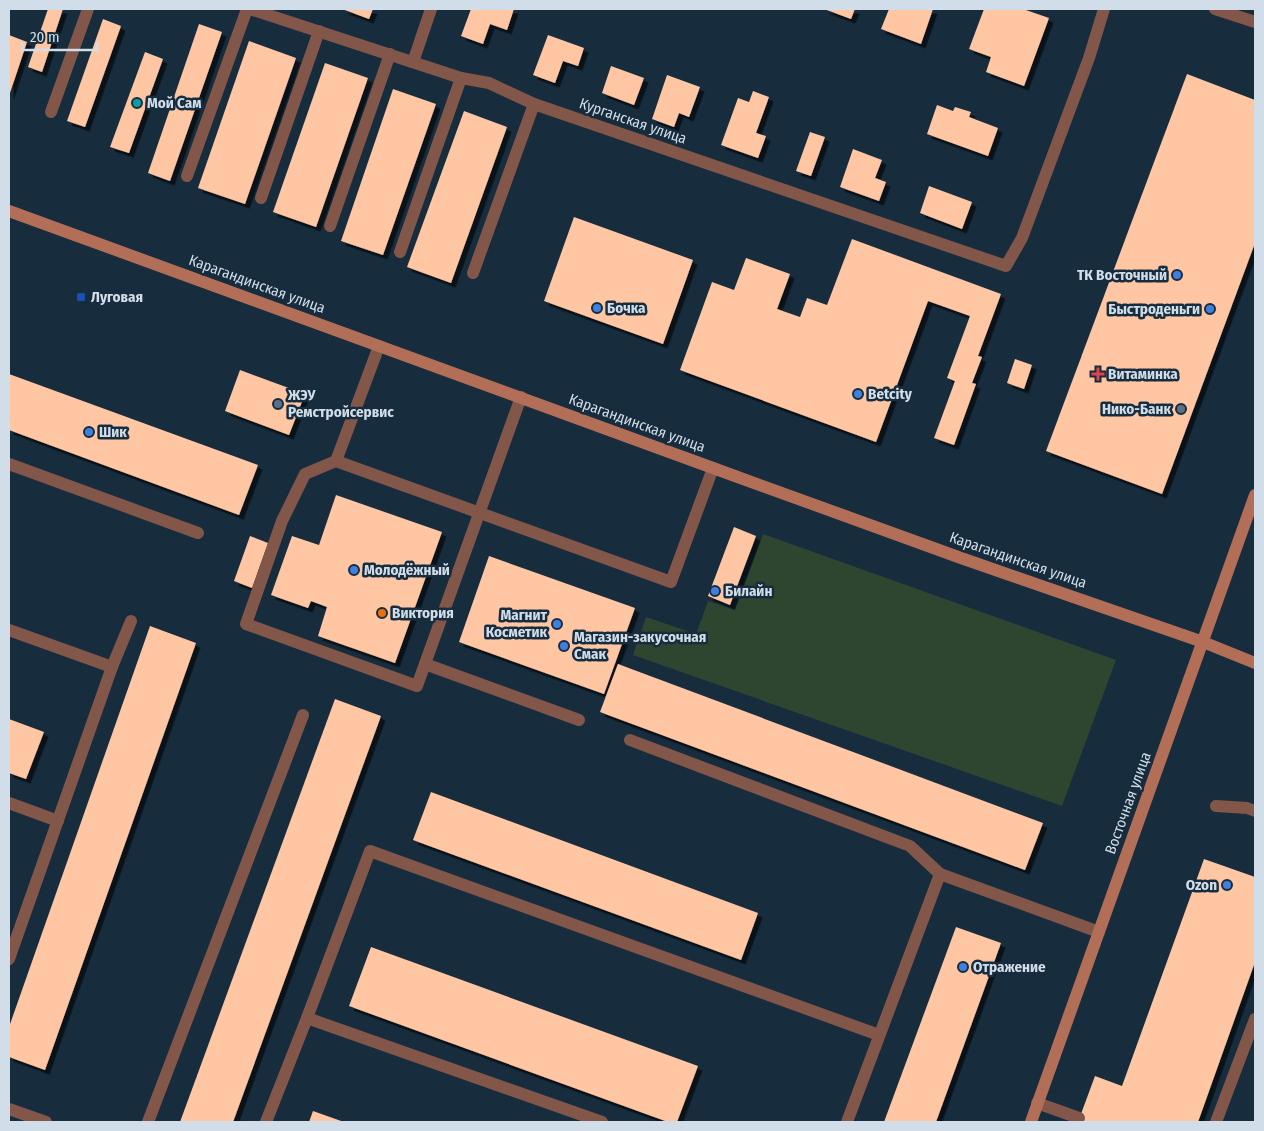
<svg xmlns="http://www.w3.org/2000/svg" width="1264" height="1131" font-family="'Fira Sans Condensed',sans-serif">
<defs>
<filter id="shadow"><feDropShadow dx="4.5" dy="4.5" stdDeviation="0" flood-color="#0009"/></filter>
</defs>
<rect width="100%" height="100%" fill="#172c3d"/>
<!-- green -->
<path fill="#2e4630" d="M763,534L1116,660L1062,806L633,655L646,617L696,634L708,601L735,610Z"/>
<!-- building -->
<g fill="#ffc6a4" filter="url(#shadow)">
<path d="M48,9H63L42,72L28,67Z"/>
<path d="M342,9H373L369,19Z"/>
<path d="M471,9H514L507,30L490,24L483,44L461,36Z"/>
<path d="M824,9H855L851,19Z"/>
<path d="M889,9H933L921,44L881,29Z"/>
<path d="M984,9H1023L1049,18L1024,86L986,72L991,57L969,49Z"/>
<path d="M103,19L121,26L85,127L67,121Z"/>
<path d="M199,24L222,32L170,181L148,173Z"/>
<path d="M9,35L27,42L9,96Z"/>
<path d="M548,35L584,48L578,66L563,61L555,83L533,75Z"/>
<path d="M249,41L296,58L245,204L198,188Z"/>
<path d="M145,52L163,59L129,153L110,147Z"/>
<path d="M325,63L368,78L316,227L273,212Z"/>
<path d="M611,66L644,78L634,105L602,93Z"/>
<path d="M1187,74L1255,100V243L1162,494L1046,451Z"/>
<path d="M667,75L700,87L689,117L679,113L674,127L652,119Z"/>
<path d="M393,89L436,104L383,255L341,241Z"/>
<path d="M753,91L769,97L756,133L766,136L758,158L721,145L738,98L749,102Z"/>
<path d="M937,105L953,111L955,107L971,112L969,117L998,128L988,156L927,134Z"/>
<path d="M464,111L507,127L451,283L407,267Z"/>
<path d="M810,132L825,137L811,176L796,171Z"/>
<path d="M853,149L882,160L875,178L886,182L879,201L840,187Z"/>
<path d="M929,186L972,202L962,229L920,213Z"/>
<path d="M574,217L693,260L663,344L544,301Z"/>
<path d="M852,239L1001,294L978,356L982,357L972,383L976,384L954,445L934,438L955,381L947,378L970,316L928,301L876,442L680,370L712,282L734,290L746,258L790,274L777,309L800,317L807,298L827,305Z"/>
<path d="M1015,359L1032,365L1024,389L1007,383Z"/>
<path d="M240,370L305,394L289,435L225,411Z"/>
<path d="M9,374L258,465L239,515L9,430Z"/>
<path d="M336,495L442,532L395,663L318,636L327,607L311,601L308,608L271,595L292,536L319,545Z"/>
<path d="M734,527L756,536L730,605L708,596Z"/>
<path d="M250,536L268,543L252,588L234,581Z"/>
<path d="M489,556L635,608L604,694L459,642Z"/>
<path d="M150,626L196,643L45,1070L9,1057V1027Z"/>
<path d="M618,664L1043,823L1025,870L600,712Z"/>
<path d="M335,699L381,716L233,1122H180Z"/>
<path d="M9,719L44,732L26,779L9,773Z"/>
<path d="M431,792L758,913L741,960L413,840Z"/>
<path d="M1204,859L1255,877V962L1198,1122L1151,1121V1122H1078L1095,1076L1122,1086Z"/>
<path d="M956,927L1001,943L936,1122H884Z"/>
<path d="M371,947L698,1066L677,1122H668L349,1006Z"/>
<path d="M313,1111L344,1122H309Z"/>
</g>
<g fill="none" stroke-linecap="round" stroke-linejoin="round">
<!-- service -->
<g stroke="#825649" stroke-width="12">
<path d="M51,112L88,9"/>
<path d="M187,176L247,9"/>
<path d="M261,198L319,31"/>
<path d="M330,226L390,54"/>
<path d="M400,252L461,78"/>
<path d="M473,273L534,104"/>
<path d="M521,397L417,686L246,624L282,521L305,474L336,461L671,582L713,468"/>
<path d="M336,461L379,346"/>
<path d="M9,464L198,533"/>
<path d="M9,630L112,667"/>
<path d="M425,664L579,720"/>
<path d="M630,740L910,846L940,874"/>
<path d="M9,803L58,821"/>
<path d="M1216,806L1247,808L1255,811"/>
<path d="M9,959L112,667L131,621"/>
<path d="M307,1018L602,1122"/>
<path d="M1037,1103L1079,1118"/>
<path d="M9,1109L46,1122"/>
<path d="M148,1122L303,715"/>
<path d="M266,1122L307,1018L370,851L879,1035"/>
<path d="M847,1122L940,874L1099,932"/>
<path d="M1216,1122L1255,1019"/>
</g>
<!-- minor -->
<g stroke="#825649" stroke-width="12">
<path d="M250,9L461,78L489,83L534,104L1006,266L1022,238L1089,58L1104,9"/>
<path d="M1215,9L1255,22"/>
<path d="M413,62L431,9"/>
</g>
<!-- secondary -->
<g stroke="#b36e58" stroke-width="12">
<path d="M9,211L713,468L961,558L1203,642L1255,663"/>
<path d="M1031,1122L1255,495"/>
</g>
</g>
<!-- markers -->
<circle fill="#0f9aa8" stroke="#172c3d" stroke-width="2" cx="137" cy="103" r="5"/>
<g fill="#3f7fe0" stroke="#172c3d" stroke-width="2">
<circle cx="1177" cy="275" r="5"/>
<circle cx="597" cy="308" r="5"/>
<circle cx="1210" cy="309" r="5"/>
<circle cx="858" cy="394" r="5"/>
<circle cx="89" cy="432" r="5"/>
<circle cx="354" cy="570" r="5"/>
<circle cx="715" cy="591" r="5"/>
<circle cx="557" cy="624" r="5"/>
<circle cx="564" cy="646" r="5"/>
<circle cx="1227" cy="885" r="5"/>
<circle cx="963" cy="967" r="5"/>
</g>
<rect fill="#1a4fb4" stroke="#172c3d" stroke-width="2" x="76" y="292" width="10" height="10" rx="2.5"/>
<path fill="#e0444e" stroke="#172c3d" stroke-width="2" d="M1095.5 366.5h5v5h5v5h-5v5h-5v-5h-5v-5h5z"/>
<g fill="#5c6f8a" stroke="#172c3d" stroke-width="2">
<circle cx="278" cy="404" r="5"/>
<circle cx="1181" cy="409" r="5"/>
</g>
<circle fill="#e8710a" stroke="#172c3d" stroke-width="2" cx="382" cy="613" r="5"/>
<g text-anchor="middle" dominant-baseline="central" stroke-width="5" stroke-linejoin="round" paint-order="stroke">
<!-- poi labels -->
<g font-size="15" font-weight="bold" fill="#d1dee9" stroke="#172c3d" text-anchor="start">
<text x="147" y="103">Мой Cам</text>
<text x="1167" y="275" text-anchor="end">ТК Восточный</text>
<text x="91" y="297">Луговая</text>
<text x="607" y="308">Бочка</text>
<text x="1200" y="309" text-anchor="end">Быстроденьги</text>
<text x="1108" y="374">Витаминка</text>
<text x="868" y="394">Betcity</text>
<text x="288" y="395">ЖЭУ<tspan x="288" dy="17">Ремстройсервис</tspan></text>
<text x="1171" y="409" text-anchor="end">Нико-Банк</text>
<text x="99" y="432">Шик</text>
<text x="364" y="570">Молодёжный</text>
<text x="725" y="591">Билайн</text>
<text x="392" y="613">Виктория</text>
<text x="547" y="615" text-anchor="end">Магнит<tspan x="547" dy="17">Косметик</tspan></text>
<text x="574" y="637">Магазин-закусочная<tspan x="574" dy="17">Смак</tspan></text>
<text x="1217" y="885" text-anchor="end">Ozon</text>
<text x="973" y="967">Отражение</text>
</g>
<!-- street labels -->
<g font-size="15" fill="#d1dee9" stroke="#172c3d">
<text transform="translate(633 121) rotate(19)">Курганская улица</text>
<text transform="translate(257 284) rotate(20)">Карагандинская улица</text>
<text transform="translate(637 423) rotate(20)">Карагандинская улица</text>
<text transform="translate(1018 560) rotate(19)">Карагандинская улица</text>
<text transform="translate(1128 803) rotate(-70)">Восточная улица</text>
</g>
</g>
<!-- border -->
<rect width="1264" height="1131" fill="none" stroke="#d1dee9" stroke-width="20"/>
<!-- scale -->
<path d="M22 42v8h75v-8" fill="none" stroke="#d1dee9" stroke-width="2.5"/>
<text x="30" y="42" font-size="15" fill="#d1dee9" stroke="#172c3d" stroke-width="4" paint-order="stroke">20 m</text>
</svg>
